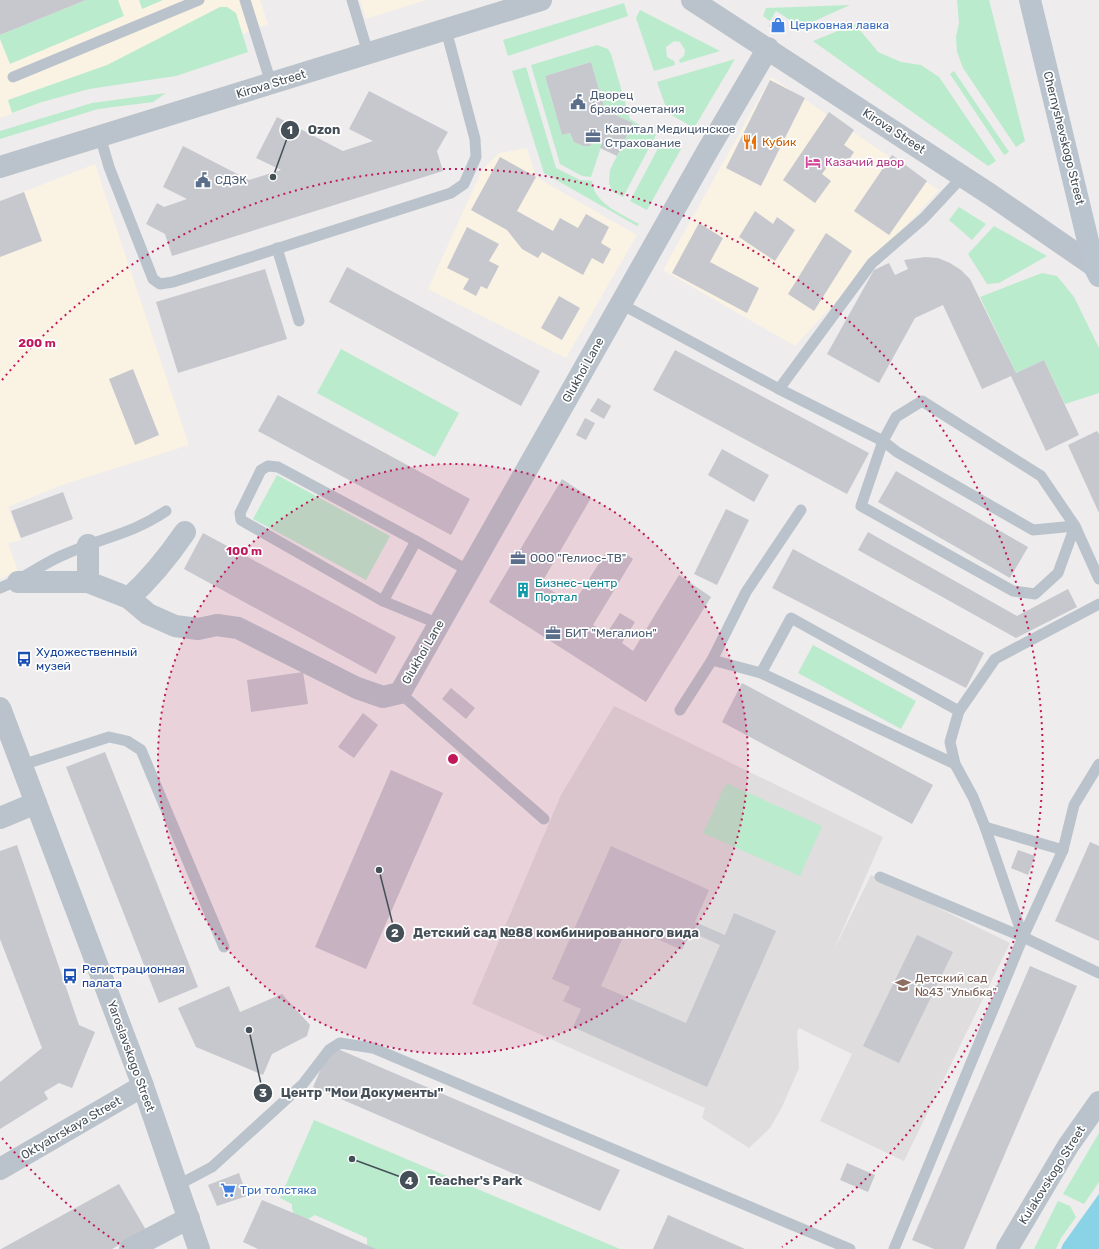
<svg xmlns="http://www.w3.org/2000/svg" width="1099" height="1249" font-family="Rubik,sans-serif">
<rect width="100%" height="100%" fill="#eeecec"/>
<!-- commercial -->
<g fill="#faf3e4">
<path d="M0,0H260L268,24L201,50L198,43L0,118Z"/>
<path d="M360,0H426L366,19Z"/>
<path d="M771,77L939,190L795,346L663,270Z"/>
<path d="M527,148L536,177L637,235L566,358L428,289L482,170L499,153Z"/>
<path d="M95,164L189,445L62,485L8,507L21,540L8,543L18,571L0,579V201Z"/>
</g>
<!-- education -->
<path fill="#dfdddd" d="M614,706L883,837L832,954L871,875L1010,943L904,1161L820,1121L852,1054L799,1028L797,1032L799,1068L782,1107L770,1128L749,1148L702,1118L705,1108L472,1004L561,795Z"/>
<!-- green -->
<g fill="#bbebcd">
<path d="M86,0H118L124,16L10,64L0,39V35Z"/>
<path d="M139,0H163L142,9Z"/>
<path d="M957,0H989L1025,141L1016,147L963,68L957,52L956,37L959,23Z"/>
<path d="M624,3L628,16L508,56L503,40Z"/>
<path d="M850,5L801,27L776,11L770,21L763,16L766,8Z"/>
<path d="M220,7H227L236,13L248,52L176,76L89,89L42,102L12,113L8,100L107,65Z"/>
<path d="M640,10L720,51L680,63L679,60L684,56L685,50L680,42L674,41L666,47L667,57L674,61L675,65L654,71L636,18Z"/>
<path d="M855,24L878,52L901,62L921,65L939,77L996,161L988,166L813,41Z"/>
<path d="M597,45L608,49L611,54L630,119L656,135L623,197L612,191L609,183L610,170L633,123L605,110L591,62L545,76L562,135L570,133C574,147 588,150 598,139L603,141L591,177L582,176L560,164L531,65Z"/>
<path d="M735,59L694,128L668,113L657,82Z"/>
<path d="M526,67L556,168L580,180L592,181C594,204 622,214 639,224L637,226L544,173L512,71Z"/>
<path d="M954,71L1009,152L1004,155L950,74Z"/>
<path d="M166,93L153,102L98,109L0,139V131L92,103Z"/>
<path d="M663,139L681,149L647,210L630,201Z"/>
<path d="M959,207L986,224L972,240L949,220Z"/>
<path d="M994,226L1047,256L999,283L987,284L968,254Z"/>
<path d="M1042,273L1057,276L1074,297L1099,348V393L1065,404L1044,360L1016,373L980,297Z"/>
<path d="M341,349L459,413L435,457L317,393Z"/>
<path d="M277,475L390,536L366,580L253,519Z"/>
<path d="M813,645L916,701L901,729L798,673Z"/>
<path d="M726,783L822,826L800,876L703,833Z"/>
<path d="M314,1120L620,1249H367V1238L315,1215L308,1219C298,1217 291,1215 292,1204L280,1198Z"/>
<path d="M1099,1133V1182L1084,1204L1063,1194Z"/>
<path d="M1058,1201L1070,1206L1076,1217L1061,1238L1056,1249H1034Z"/>
</g>
<!-- water -->
<path fill="#8ad3e6" d="M1099,1194V1249H1061L1063,1244Z"/>
<!-- building -->
<g fill="#c6c8ce" fill-rule="evenodd">
<path d="M0,0H86L0,35Z"/>
<path d="M775,17L786,24L780,34L769,26Z"/>
<path d="M591,62L605,110L633,123L617,156L600,148L603,141L598,139L589,146H583L574,142L570,133L562,135L545,76Z"/>
<path d="M770,80L805,98L761,186L726,168Z"/>
<path d="M369,91L448,132L437,151L443,171L172,256L165,234L146,224L157,203L164,207L187,199L163,187L183,146L249,180L281,170L256,158L277,117L343,151L373,141L349,129Z"/>
<path d="M829,112L854,130L844,145L854,152L845,166L834,157L822,174L831,181L815,203L783,180Z"/>
<path d="M892,155L927,181L889,235L854,211Z"/>
<path d="M500,157L536,177L517,211L553,231L560,218L578,228L586,214L609,227L601,243L611,249L603,264L592,258L583,275L542,252L538,258L522,249L507,230L471,210Z"/>
<path d="M24,192L42,241L0,257V201Z"/>
<path d="M755,211L773,224L777,217L795,230L775,261L739,237Z"/>
<path d="M699,223L723,238L710,262L759,288L747,313L672,273Z"/>
<path d="M467,227L499,244L489,261L499,266L487,289L481,286L476,296L463,289L469,279L447,268Z"/>
<path d="M826,233L852,251L814,311L788,294Z"/>
<path d="M925,257L938,258L950,263L961,270L970,279L1016,373L1044,360L1079,435L1046,451L1011,376L982,389L943,305L915,318L879,383L827,354L874,270L889,263L895,275L908,269L904,260Z"/>
<path d="M347,267L540,371L521,406L329,302Z"/>
<path d="M265,269L287,339L178,373L156,302Z"/>
<path d="M559,296L580,308L562,340L541,328Z"/>
<path d="M675,350L869,453L847,494L653,390Z"/>
<path d="M133,369L159,435L135,445L109,379Z"/>
<path d="M278,395L470,499L451,535L258,431Z"/>
<path d="M598,398L611,406L604,419L590,411Z"/>
<path d="M585,418L595,423L586,440L576,435Z"/>
<path d="M1097,431L1099,434V513L1068,445Z"/>
<path d="M722,449L769,475L754,502L708,475Z"/>
<path d="M896,471L1028,547L1010,578L878,502Z"/>
<path d="M562,479L591,498L541,584L573,604L605,554L618,562L623,552L633,559L593,625L607,633L620,613L635,622L622,643L633,651L679,575L711,597L646,702L489,602Z"/>
<path d="M63,492L73,519L21,538L11,511Z"/>
<path d="M726,509L749,520L717,585L694,574Z"/>
<path d="M868,532L1017,616L1068,589L1077,607L1016,638L858,550Z"/>
<path d="M203,533L396,637L376,674L184,569Z"/>
<path d="M793,549L984,653L966,688L772,588Z"/>
<path d="M303,672L308,704L251,712L247,680Z"/>
<path d="M742,683L933,785L912,824L722,722Z"/>
<path d="M451,688L475,708L466,719L442,699Z"/>
<path d="M363,713L378,725L354,758L338,747Z"/>
<path d="M105,752L198,987L159,1003L66,767Z"/>
<path d="M391,770L443,793L366,969L315,947Z"/>
<path d="M1090,842L1099,846V941L1055,921Z"/>
<path d="M17,845L79,1025L95,1032L72,1088L59,1083L44,1092L48,1099L0,1129V1082L42,1048L0,939V851Z"/>
<path d="M611,846L709,890L695,922L725,935L734,913L776,931L707,1087L573,1027L581,1009L563,1001L570,987L552,979ZM628,926L682,950L691,932L720,945L686,1023L601,986Z"/>
<path d="M1018,850L1035,856L1028,875L1011,868Z"/>
<path d="M917,935L953,952L899,1063L863,1046Z"/>
<path d="M1030,966L1077,986L964,1249H934L912,1240Z"/>
<path d="M229,986L240,1012L282,994L310,1025L307,1036L272,1054L263,1075L196,1047L178,1008Z"/>
<path d="M331,1046L620,1170L600,1211L313,1087Z"/>
<path d="M847,1163L875,1175L868,1192L840,1180Z"/>
<path d="M239,1173L247,1196L217,1206L208,1185Z"/>
<path d="M119,1184L146,1230L112,1249H1Z"/>
<path d="M262,1200L308,1219L376,1249H258L243,1242Z"/>
<path d="M668,1215L745,1249H653Z"/>
</g>
<g fill="none" stroke-linecap="round" stroke-linejoin="round">
<!-- service -->
<g stroke="#bac3cb" stroke-width="11">
<path d="M245,0L271,83"/>
<path d="M352,0L368,53"/>
<path d="M13,77L199,0"/>
<path d="M100,136L109,167L153,279L160,284L173,282L451,193L464,184L476,157L475,139L446,30"/>
<path d="M277,248L299,321"/>
<path d="M621,304L779,389L883,441L897,452L1033,530L1075,526"/>
<path d="M779,389L872,263L924,218L963,176"/>
<path d="M268,466L278,467L416,541L383,601L241,520L240,513L261,470Z"/>
<path d="M1075,526L1058,573L1035,594L1013,591L861,506L883,441L896,417L922,401L1041,476L1075,526L1099,579"/>
<path d="M416,541L469,571"/>
<path d="M0,588C24,579 44,562 68,553C104,537 132,534 166,511"/>
<path d="M383,601L439,624"/>
<path d="M1099,604L995,659L959,711L950,742L955,764L973,797L985,827L1023,937L1099,973"/>
<path d="M712,660L746,592L801,510"/>
<path d="M761,673L791,618L959,711"/>
<path d="M400,693L544,819"/>
<path d="M680,710L712,660L761,673L955,764"/>
<path d="M22,765L109,737L127,741L141,750L224,947"/>
<path d="M985,827L1063,850"/>
<path d="M880,877L1023,937"/>
<path d="M178,1185L212,1167L303,1084L329,1050L340,1043L373,1048L850,1249"/>
<path d="M894,1249L1023,937L1063,850L1074,805L1099,764"/>
</g>
<!-- minor -->
<g stroke="#bac3cb" stroke-width="22">
<path d="M18,582H88L129,598L148,614L175,626L198,629L217,625L238,628L357,688L383,697L400,693L708,150L768,48"/>
<path d="M88,582V545"/>
<path d="M129,598C151,578 168,557 185,532"/>
<path d="M0,818L36,803"/>
<path d="M130,1249L189,1218"/>
</g>
<!-- tertiary -->
<g stroke="#bac3cb" stroke-width="22">
<path d="M692,0L991,195L1094,266"/>
<path d="M0,167L541,0"/>
<path d="M0,708L143,1086L199,1249"/>
<path d="M0,1169L143,1086"/>
<path d="M1007,1249L1068,1146L1099,1102"/>
</g>
<!-- secondary -->
<path stroke="#bac4cf" stroke-width="22" d="M1030,0L1094,266L1099,276"/>
</g>
<!-- distance rings -->
<circle cx="453" cy="759" r="295" fill="#c2185b" fill-opacity=".12"/>
<g fill="none" stroke="#c2185b" stroke-width="2" stroke-dasharray="2 4">
<circle cx="453" cy="759" r="295"/>
<path d="M124 1247A589 589 0 0 1 2 1138M2 380A589 589 0 1 1 782 1247"/>
</g>
<!-- icons -->
<defs>
<g id="shop-bare" transform="scale(1.2)"><path d="M-5-2.5h2.3a2.7 3.5 0 0 1 5.4 0H5L5.5 6h-11ZM-1.5-2.5h3a1.5 2.3 0 0 0-3 0Z" fill="#3f7fe0" stroke="#fff" stroke-width="2.5" paint-order="stroke"/></g>
<g id="civic-bare" transform="scale(1.2)"><path d="M-.6-6.5H3V-4.5H.6V-3L4-1V1h2V6H-6V1h2V-1L-.6-3ZM-1.2 2.5V6h2.4V2.5Z" fill="#5c6f8a" stroke="#fff" stroke-width="2.5" paint-order="stroke"/></g>
<g id="office-bare" transform="scale(1.2)"><path d="M-6-3h4V-5.5h4V-3h4V5H-6ZM-1-4.5V-3h2v-1.5ZM-6 0V1H6V0Z" fill="#5c6f8a" stroke="#fff" stroke-width="2.5" paint-order="stroke"/></g>
<g id="restaurant-bare" transform="scale(1.2)"><path d="M-5-6h1v4h1v-4h1v4h1v-4h1v5L-1.5 .5V6h-2V.5L-5-1ZM5-6V6H3V1.5H1.5Q1.5-4 5-6Z" fill="#e8710a" stroke="#fff" stroke-width="2.5" paint-order="stroke"/></g>
<g id="hotel-bare" transform="scale(1.2)"><path d="M-6-4.5h1.5V1H6V5H4.5V3h-9V5H-6ZM-4 0a1.8 1.8 0 1 1 3.6 0ZM.5 0V-2.5h3Q6-2.5 6 0Z" fill="#d1479c" stroke="#fff" stroke-width="2.5" paint-order="stroke"/></g>
<g id="building-bare" transform="scale(1.2)"><path d="M-4-6H4V6H1V3H-1V6H-4ZM-2.5-4.3h1.7v1.8h-1.7ZM.8-4.3h1.7v1.8H.8ZM-2.5-1h1.7V.8h-1.7ZM.8-1h1.7V.8H.8Z" fill="#0f9aa8" stroke="#fff" stroke-width="2.5" paint-order="stroke"/></g>
<g id="bus-bare" transform="scale(1.2)"><path d="M-5-6H5V4H4V6H2V4H-2V6H-4V4H-5ZM-3.5-4V0h7V-4ZM-3.5 1.2v1.5H-2V1.2ZM2 1.2v1.5H3.5V1.2Z" fill="#1a4fb4" stroke="#fff" stroke-width="2.5" paint-order="stroke"/></g>
<g id="school-bare" transform="scale(1.2)"><path d="M0-5L7-2L0 1L-7-2ZM-4 1L0 2.5L4 1V4Q0 6-4 4Z" fill="#8d6e63" stroke="#fff" stroke-width="2.5" paint-order="stroke"/></g>
<g id="supermarket-bare" transform="scale(1.2)"><path d="M-6-5.5h2.5l.6 2H6L4.5 2H-2.5L-4.4-4H-6ZM-1.5 3.2a1.3 1.3 0 1 0 .1 0ZM3 3.2a1.3 1.3 0 1 0 .1 0Z" fill="#3f7fe0" stroke="#fff" stroke-width="2.5" paint-order="stroke"/></g>
</defs>
<g fill-rule="evenodd">
<use href="#shop-bare" x="778" y="25"/>
<use href="#civic-bare" x="578" y="102"/>
<use href="#office-bare" x="593" y="136"/>
<use href="#restaurant-bare" x="750" y="142"/>
<use href="#hotel-bare" x="813" y="162"/>
<use href="#civic-bare" x="203" y="180"/>
<use href="#office-bare" x="518" y="558"/>
<use href="#building-bare" x="523" y="590"/>
<use href="#office-bare" x="553" y="633"/>
<use href="#bus-bare" x="24" y="659"/>
<use href="#bus-bare" x="70" y="976"/>
<use href="#school-bare" x="903" y="985"/>
<use href="#supermarket-bare" x="228" y="1190"/>
</g>
<g text-anchor="middle" dominant-baseline="central" stroke-width="3.5" stroke-linejoin="round" paint-order="stroke">
<!-- shop labels -->
<g font-size="12" fill="#366cbe" stroke="#fff" text-anchor="start">
<text x="790" y="25">Церковная лавка</text>
<text x="240" y="1190">Три толстяка</text>
</g>
<!-- street labels -->
<g font-size="12" fill="#454f58" stroke="#fff">
<text transform="translate(271 84) rotate(-17)">Kirova Street</text>
<text transform="translate(894 131) rotate(33)">Kirova Street</text>
<text transform="translate(1064 138) rotate(76)">Chernyshevskogo Street</text>
<text transform="translate(583 370) rotate(-61)">Glukhoi Lane</text>
<text transform="translate(423 652) rotate(-60)">Glukhoi Lane</text>
<text transform="translate(131 1056) rotate(70)">Yaroslavskogo Street</text>
<text transform="translate(71 1128) rotate(-30)">Oktyabrskaya Street</text>
<text transform="translate(1052 1175) rotate(-58)">Kulakovskogo Street</text>
</g>
<!-- service labels -->
<g font-size="12" fill="#4e5e75" stroke="#fff" text-anchor="start">
<text x="590" y="95">Дворец<tspan x="590" dy="14">бракосочетания</tspan></text>
<text x="605" y="129">Капитал Медицинское<tspan x="605" dy="14">Страхование</tspan></text>
<text x="215" y="180">СДЭК</text>
<text x="530" y="558">ООО "Гелиос-ТВ"</text>
<text x="565" y="633">БИТ "Мегалион"</text>
</g>
<!-- food labels -->
<g font-size="12" fill="#c56008" stroke="#fff" text-anchor="start">
<text x="762" y="142">Кубик</text>
</g>
<!-- hotel labels -->
<g font-size="12" fill="#b23c85" stroke="#fff" text-anchor="start">
<text x="825" y="162">Казачий двор</text>
</g>
<!-- culture labels -->
<g font-size="12" fill="#0d838f" stroke="#fff" text-anchor="start">
<text x="535" y="583">Бизнес-центр<tspan x="535" dy="14">Портал</tspan></text>
</g>
<!-- transit labels -->
<g font-size="12" fill="#164399" stroke="#fff" text-anchor="start">
<text x="36" y="652">Художественный<tspan x="36" dy="14">музей</tspan></text>
<text x="82" y="969">Регистрационная<tspan x="82" dy="14">палата</tspan></text>
</g>
<!-- education labels -->
<g font-size="12" fill="#785e54" stroke="#fff" text-anchor="start">
<text x="915" y="978">Детский сад<tspan x="915" dy="14">№43 "Улыбка"</tspan></text>
</g>
</g>
<circle cx="453" cy="759" r="6" fill="#c2185b" stroke="#fff" stroke-width="2"/>
<g font-size="12" text-anchor="middle" font-weight="bold" fill="#c2185b" stroke="#fff" stroke-width="3.5" stroke-linejoin="round" paint-order="stroke">
<text x="37" y="347">200 m</text>
<text x="244" y="555">100 m</text>
</g>
<!-- callouts -->
<path fill="none" stroke="#454f58" stroke-width="1.5" d="M273 177L290 130M379 870L395 933M249 1030L263 1093M352 1159L409 1180"/>
<g fill="#454f58" stroke="#fff" stroke-width="1.5">
<circle cx="273" cy="177" r="4"/>
<circle cx="379" cy="870" r="4"/>
<circle cx="249" cy="1030" r="4"/>
<circle cx="352" cy="1159" r="4"/>
<circle cx="290" cy="130" r="10"/>
<circle cx="395" cy="933" r="10"/>
<circle cx="263" cy="1093" r="10"/>
<circle cx="409" cy="1180" r="10"/>
</g>
<g font-size="12" text-anchor="middle" font-weight="bold" fill="#fff">
<text x="290" y="134">1</text>
<text x="395" y="937">2</text>
<text x="263" y="1097">3</text>
<text x="409" y="1185">4</text>
</g>
<g font-size="13" text-anchor="middle" font-weight="bold" fill="#454f58" stroke="#fff" stroke-width="3.5" stroke-linejoin="round" paint-order="stroke">
<text x="324" y="134">Ozon</text>
<text x="556" y="937">Детский сад №88 комбинированного вида</text>
<text x="362" y="1097">Центр "Мои Документы"</text>
<text x="475" y="1185">Teacher's Park</text>
</g>
</svg>
